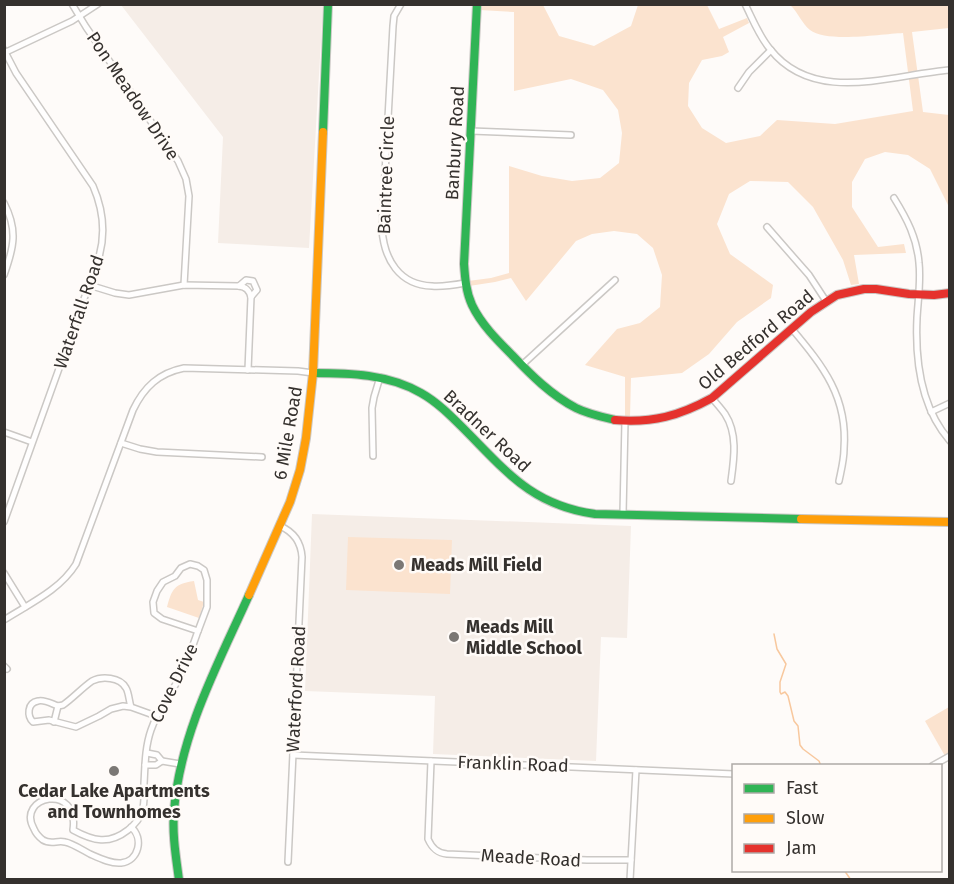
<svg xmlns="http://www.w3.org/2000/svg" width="954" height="884" font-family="'Fira Sans',sans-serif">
<rect width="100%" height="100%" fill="#fefbf9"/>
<!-- built -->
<g fill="#f5ede7">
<path d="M121,5H323L309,248L218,243L223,137Z"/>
<path d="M312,514L631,526L627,638L601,637L596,761L433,754L435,696L305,691Z"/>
</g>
<!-- green -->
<g fill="#fbe3cf">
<path d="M480,5H543L559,36L594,46L631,26L638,5H707L719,29L747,18L749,23L723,37L729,52L722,56L702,60L689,83L688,106L702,128L726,143L760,136L777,120L835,124L913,111L903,33C882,34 826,43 810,30C802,24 798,12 790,5H949V28L912,32L923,112L949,115V217L948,205L930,169L908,155L885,152L865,159L852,182V207L878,247L904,244L906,253L854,255L859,284L851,285L843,260L813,207L788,182L750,181L729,194L717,224L730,254L773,285L771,298L737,322L709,354L682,373L631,378L630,417L625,416V377L585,365L617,329L640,323L660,307L662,275L653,248L637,234L614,231L592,234L576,241L526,301L511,278L495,282L469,286L468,281L491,278L509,273V166L542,176L572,181L600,178L619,163L622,133L618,110L603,90L571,79L514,91V12L480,10Z"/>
<path d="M348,537L452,540L450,594L346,590Z"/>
<path d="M194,581L198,600L204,602L199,618L167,607C172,589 174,584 194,581Z"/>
<path d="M949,707V753L945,756L925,721Z"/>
</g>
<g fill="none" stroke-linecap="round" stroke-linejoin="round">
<!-- stream -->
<g stroke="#f8c89e" stroke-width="1.5">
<path d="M774,634L777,649L786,664L780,682V692L781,694L785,692L788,696L794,721L798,726L800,745L803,749L819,761L821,766"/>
<path d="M844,870L851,880"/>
</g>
<!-- street casing -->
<g stroke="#cbc8c5" stroke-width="8">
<g id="street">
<path d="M72,4L86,27L178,161L186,179L189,196L184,285"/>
<path d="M401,4L394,16L393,26L382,229C384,259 399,285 432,286C443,287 454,285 465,283"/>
<path d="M745,4C753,20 759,36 770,49C814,105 890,75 950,70"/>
<path d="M4,50L16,73L93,186C103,209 106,232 99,257L4,522"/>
<path d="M4,53L72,21L98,4"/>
<path d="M738,88L749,72L771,50"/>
<path d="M471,131L571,135"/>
<path d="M894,198C907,219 917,238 919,263C921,281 918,300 917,318C915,361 921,408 950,441"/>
<path d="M4,203C18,230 14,247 4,275"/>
<path d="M767,227L809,275L826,301"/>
<path d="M89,285L115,293L129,295L184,285L239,286C246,287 249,290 251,297L248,370"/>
<path d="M239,286L246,280L253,281L257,290L251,297"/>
<path d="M792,329C823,366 848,397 844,449C844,460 841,471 839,481"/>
<path d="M522,365L615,280"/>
<path d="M712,398C716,403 721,408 725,414C738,434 734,459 731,481"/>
<path d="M931,412L950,403"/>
<path d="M4,432L32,442"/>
<path d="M121,443L140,449L157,452L262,457"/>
<path d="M373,456L372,408L374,397L380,377"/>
<path d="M623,514L625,421"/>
<path d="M280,526C294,532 301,542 302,557L288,862"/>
<path d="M190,564L198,566L204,570L207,580V607L198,631L162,619L154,613L153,602L157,591L163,582L175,576L181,568Z"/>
<path d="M4,573L25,607"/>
<path d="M4,620C29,604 60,590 76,564L133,410C144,387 159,373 184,368L298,371L313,373"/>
<path d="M4,666L7,669"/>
<path d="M131,707C129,701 129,693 126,688C120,677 102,676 92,681C82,688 73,698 63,705L58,706C52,704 44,699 38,701C27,703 27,716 33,722L49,720L76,727L99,716L111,709L123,706L131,707L156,716"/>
<path d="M54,722L58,706"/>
<path d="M293,755L734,774"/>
<path d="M162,761L180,764"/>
<path d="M431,761L428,839C432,848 437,853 447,854L587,860H631"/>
<path d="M145,765H156L162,761L157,755L147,753"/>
<path d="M932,766L950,756"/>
<path d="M131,827C144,838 139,861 121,863C111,864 99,858 90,854C84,851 72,843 65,842C57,840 51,845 43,840C39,837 36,834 34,829C15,796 80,782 73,830C93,841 109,845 128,830C134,825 140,819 142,812C145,803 144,793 144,784C145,766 145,747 151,730C157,712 168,698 177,682C186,666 192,648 198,631"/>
<path d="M630,880L636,770"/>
</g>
</g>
<!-- fast casing -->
<g stroke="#cbc8c5" stroke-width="10">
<g id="fast">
<path d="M477,4L464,264C465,278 466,292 472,305C481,324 497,340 512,355C531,375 551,395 576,408C588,414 602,417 615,420"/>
<path d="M323,132L328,4"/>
<path d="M313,373C350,373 388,374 421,393C437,402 450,415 463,428C506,471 531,505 595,514L801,519"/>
<path d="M179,880C176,857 172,834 174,811C180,734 218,664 249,595"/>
</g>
</g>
<!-- slow casing -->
<g stroke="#cbc8c5" stroke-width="10">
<g id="slow">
<path d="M801,519L950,522"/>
<path d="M249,595L290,502L300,470L306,438L313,373L323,132"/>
</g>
</g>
<!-- jam casing -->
<g stroke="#cbc8c5" stroke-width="10">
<path id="jam" d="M615,420C653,423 679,416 712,398L811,312L837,295L864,289H876L909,294L934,295L950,293"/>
</g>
<!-- street -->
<use href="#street" stroke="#fffefe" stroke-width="5"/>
<!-- fast -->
<use href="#fast" stroke="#30b455" stroke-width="8"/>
<!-- slow -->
<use href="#slow" stroke="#ff9f0a" stroke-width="8"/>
<!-- jam -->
<use href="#jam" stroke="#e5322d" stroke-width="8"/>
</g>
<!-- markers -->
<g fill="#7b7875" stroke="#fffbf8" stroke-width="2">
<circle cx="399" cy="565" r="6"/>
<circle cx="454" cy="637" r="6"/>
<circle cx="114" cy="771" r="6"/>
</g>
<g text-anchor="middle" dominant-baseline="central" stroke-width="5" stroke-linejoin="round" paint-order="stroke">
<!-- street labels -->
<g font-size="18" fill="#35312e" stroke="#fffbf8">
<text transform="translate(133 96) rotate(56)">Pon Meadow Drive</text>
<text transform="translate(455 143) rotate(-87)">Banbury Road</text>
<text transform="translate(386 175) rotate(-88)">Baintree Circle</text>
<text transform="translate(79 312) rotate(-71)">Waterfall Road</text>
<text transform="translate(756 340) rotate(-40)">Old Bedford Road</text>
<text transform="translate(487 431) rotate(43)">Bradner Road</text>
<text transform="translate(288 433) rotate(-80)">6 Mile Road</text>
<text transform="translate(174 683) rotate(-64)">Cove Drive</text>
<text transform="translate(296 689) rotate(-87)">Waterford Road</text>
<text transform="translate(513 764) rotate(2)">Franklin Road</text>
<text transform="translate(531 858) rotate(3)">Meade Road</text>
</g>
<!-- poi labels -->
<g font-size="18" font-weight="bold" fill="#35312e" stroke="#fffbf8" text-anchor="start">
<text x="411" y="565">Meads Mill Field</text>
<text x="466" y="627">Meads Mill<tspan x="466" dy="21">Middle School</tspan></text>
<text x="114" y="791" text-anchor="middle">Cedar Lake Apartments<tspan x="114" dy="21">and Townhomes</tspan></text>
</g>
</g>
<!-- border -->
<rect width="954" height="884" fill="none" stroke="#35312e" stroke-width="12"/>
<!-- legend -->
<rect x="732" y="764" width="210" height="108" fill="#fffbf8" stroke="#aeaaa7" stroke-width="1.5"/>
<rect x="744" y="784" width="30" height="9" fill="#30b455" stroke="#aeaaa7" stroke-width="1.5"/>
<text x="786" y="794" font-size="18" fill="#35312e">Fast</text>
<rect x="744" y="814" width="30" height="9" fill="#ff9f0a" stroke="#aeaaa7" stroke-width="1.5"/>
<text x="786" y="824" font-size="18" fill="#35312e">Slow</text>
<rect x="744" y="844" width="30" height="9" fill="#e5322d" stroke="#aeaaa7" stroke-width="1.5"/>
<text x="786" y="854" font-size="18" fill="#35312e">Jam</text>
</svg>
